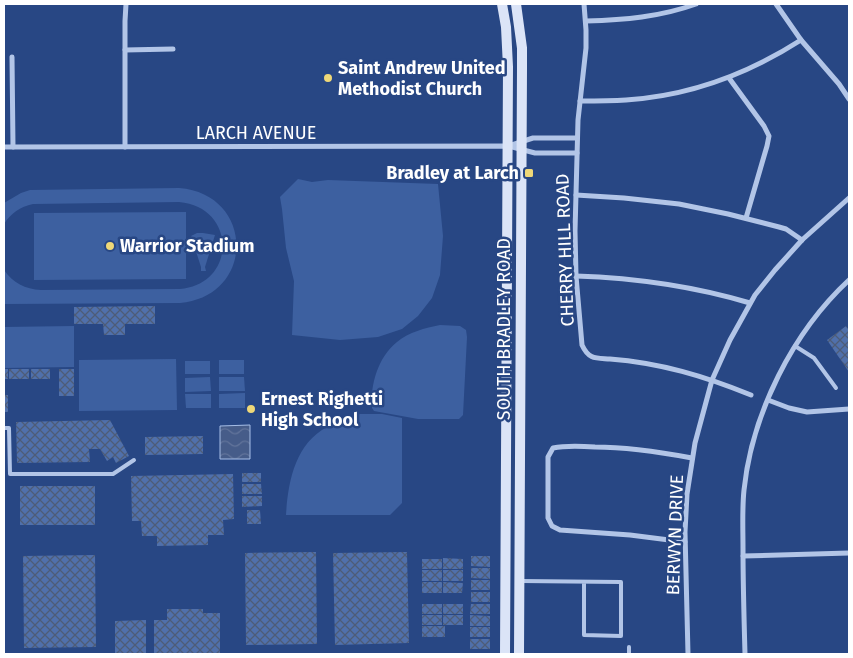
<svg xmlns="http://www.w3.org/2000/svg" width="853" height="658" font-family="'Fira Sans',sans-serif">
<defs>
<pattern id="water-waves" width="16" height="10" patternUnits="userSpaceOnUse" patternTransform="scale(1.25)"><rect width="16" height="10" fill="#465c89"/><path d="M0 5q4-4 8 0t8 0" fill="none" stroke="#62749b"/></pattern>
<pattern id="building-cross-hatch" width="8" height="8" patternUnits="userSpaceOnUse" patternTransform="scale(1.25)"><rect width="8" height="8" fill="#5070ab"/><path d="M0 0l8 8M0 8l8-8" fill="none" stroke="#4e5c77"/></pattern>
</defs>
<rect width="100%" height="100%" fill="#284784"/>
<!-- grass -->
<g fill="#3d60a0">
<path d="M298,179L312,182L328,180L438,184L443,236L440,275L432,298L418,316L402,329L378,337L340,340L292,335L294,281L286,248L282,209L280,197Z"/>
<path d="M179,188C255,194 256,296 180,303L4,304V270C13,283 25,289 41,290L180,289C237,284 237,207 179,202L33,204C20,207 11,213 4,224V203L21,193L30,190Z"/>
<path d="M186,212V279L34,280V213Z"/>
<path d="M197,233H203L215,235L205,267L206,271H201V267L191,236Z"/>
<path d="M440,325L460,326L466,330L467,337L463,415L459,419H418L374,411L372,408C370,385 378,357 397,342C409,332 425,328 440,325Z"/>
<path d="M74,326V367L4,368V327Z"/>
<path d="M176,359L177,410L79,411V360Z"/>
<rect x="219" y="360" width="25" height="14"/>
<rect x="185" y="361" width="25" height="13"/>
<path d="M210,377L211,391L185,392V378Z"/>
<path d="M219,377H244L245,391H219Z"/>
<path d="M245,393V408H219V394Z"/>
<path d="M185,394H211V408H186Z"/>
<path d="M360,414H382L402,418V503L390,515H286C288,482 295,444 327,427C338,421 349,418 360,414Z"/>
</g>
<!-- water -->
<path fill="url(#water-waves)" stroke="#a6bee7" d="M250,425V459H220V426Z"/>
<!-- building -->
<g fill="url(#building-cross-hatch)">
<path d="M155,306V324H125V335H104L103,324H74V307Z"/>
<path d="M846,326L849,330V372L827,340Z"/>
<rect x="4" y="369" width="4" height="10"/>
<rect x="9" y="369" width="20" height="10"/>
<rect x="31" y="369" width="19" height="10"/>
<rect x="59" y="369" width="15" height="27"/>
<rect x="4" y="395" width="4" height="17"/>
<path d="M110,420L129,456L116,463L113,457L107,461L100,449H89L90,462L17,463L16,422Z"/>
<path d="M203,436V454L145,455V437Z"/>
<rect x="242" y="473" width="19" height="9"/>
<path d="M233,474L234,519L223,520L224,535H208V545L157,546V536H142L141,521H132L131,476Z"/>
<path d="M242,484H261L262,494H242Z"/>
<rect x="20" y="486" width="75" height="39"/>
<path d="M242,496H262V506L242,507Z"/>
<path d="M247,510H260L261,524H247Z"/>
<path d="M316,552L317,644L246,645L245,553Z"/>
<path d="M407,552L409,643L335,645L333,553Z"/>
<path d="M95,555L96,647L24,648L23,556Z"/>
<path d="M471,556H490V567L471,566Z"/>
<path d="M443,558L463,559V569H443Z"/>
<rect x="422" y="559" width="20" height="10"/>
<path d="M471,568H490V579L471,578Z"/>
<rect x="422" y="570" width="20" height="11"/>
<rect x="443" y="570" width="20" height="11"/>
<rect x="471" y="580" width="19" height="10"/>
<rect x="422" y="582" width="20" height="11"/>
<path d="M443,582L463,583L462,593H443Z"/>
<rect x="471" y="592" width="19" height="10"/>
<rect x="422" y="604" width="20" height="10"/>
<rect x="443" y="604" width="20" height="10"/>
<path d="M471,604H490V614H470Z"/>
<path d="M167,609H203V613H220V654H154V620H167Z"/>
<rect x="422" y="615" width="20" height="10"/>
<rect x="443" y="615" width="20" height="10"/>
<path d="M470,615L490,616V626H470Z"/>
<path d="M146,620V654H115V621Z"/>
<rect x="422" y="626" width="23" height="11"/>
<rect x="470" y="627" width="20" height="10"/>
<rect x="470" y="639" width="20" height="10"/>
</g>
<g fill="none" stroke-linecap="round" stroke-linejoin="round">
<!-- service -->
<g stroke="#b2c5e7" stroke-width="4">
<path d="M795,346L814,358L836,388"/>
<path d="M4,428H9L10,474H113L134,460"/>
<path d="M521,581L621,582V636L584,635V582"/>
<path d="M629,654V647"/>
</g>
<!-- minor -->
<g stroke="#b2c5e7" stroke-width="5">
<path d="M584,4L586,30V48L578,120L575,231L576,276L582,345C589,360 596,358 610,359C661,363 704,376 751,395"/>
<path d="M776,4L801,40L839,84L849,99"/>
<path d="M586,21C624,20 660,17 696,4"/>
<path d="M125,50L173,49"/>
<path d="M12,57L13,147"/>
<path d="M729,78L764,126L769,136L767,146L746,218"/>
<path d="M580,101C595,101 610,101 626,100C688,96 748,74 801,40"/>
<path d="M508,146L533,138H577"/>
<path d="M4,147L508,146L535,153H577"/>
<path d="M125,147V21L126,4"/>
<path d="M576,195L624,198L679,204L728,214L779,227L786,229L802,240"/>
<path d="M576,276C636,278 693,286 750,303"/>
<path d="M768,400L789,408L807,412L849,409"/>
<path d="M685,542L630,535L560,530L552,526L548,518V457L553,448C567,445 581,446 595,447C628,447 660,452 692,458"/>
<path d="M743,556L849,553"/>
<path d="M688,654L685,532L687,494L695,443L712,380L730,340L755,295L775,270L802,240L849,198"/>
<path d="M745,654C744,619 743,583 743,548C743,528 742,509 744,490C752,413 793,332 849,280"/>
</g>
<!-- secondary -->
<g stroke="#dbe4f7" stroke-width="10">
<path d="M502,4L506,27L508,67L505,654"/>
<path d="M516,4L522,48V68L519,654"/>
</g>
</g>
<!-- markers -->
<g fill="#efd878" stroke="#284784" stroke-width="2">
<circle cx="328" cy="78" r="5"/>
<rect x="524" y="168" width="10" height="10" rx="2.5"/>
<circle cx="110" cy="246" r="5"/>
<circle cx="251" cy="409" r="5"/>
</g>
<g text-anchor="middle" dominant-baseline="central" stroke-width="5" stroke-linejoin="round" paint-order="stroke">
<!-- poi labels -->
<g font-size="18" font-weight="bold" fill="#fff" stroke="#284784" text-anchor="start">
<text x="338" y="68">Saint Andrew United<tspan x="338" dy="21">Methodist Church</tspan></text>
<text x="519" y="173" text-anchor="end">Bradley at Larch</text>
<text x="120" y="246">Warrior Stadium</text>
<text x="261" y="399">Ernest Righetti<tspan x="261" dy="21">High School</tspan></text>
</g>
<!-- street labels -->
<g font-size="18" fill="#fff" stroke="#284784">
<text x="256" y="133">LARCH AVENUE</text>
<text transform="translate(565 250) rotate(-92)">CHERRY HILL ROAD</text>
<text transform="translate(504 329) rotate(-90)">SOUTH BRADLEY ROAD</text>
<text transform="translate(675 535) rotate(-88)">BERWYN DRIVE</text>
</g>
</g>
<!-- border -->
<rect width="853" height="658" fill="none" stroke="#ffffff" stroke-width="10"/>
</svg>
